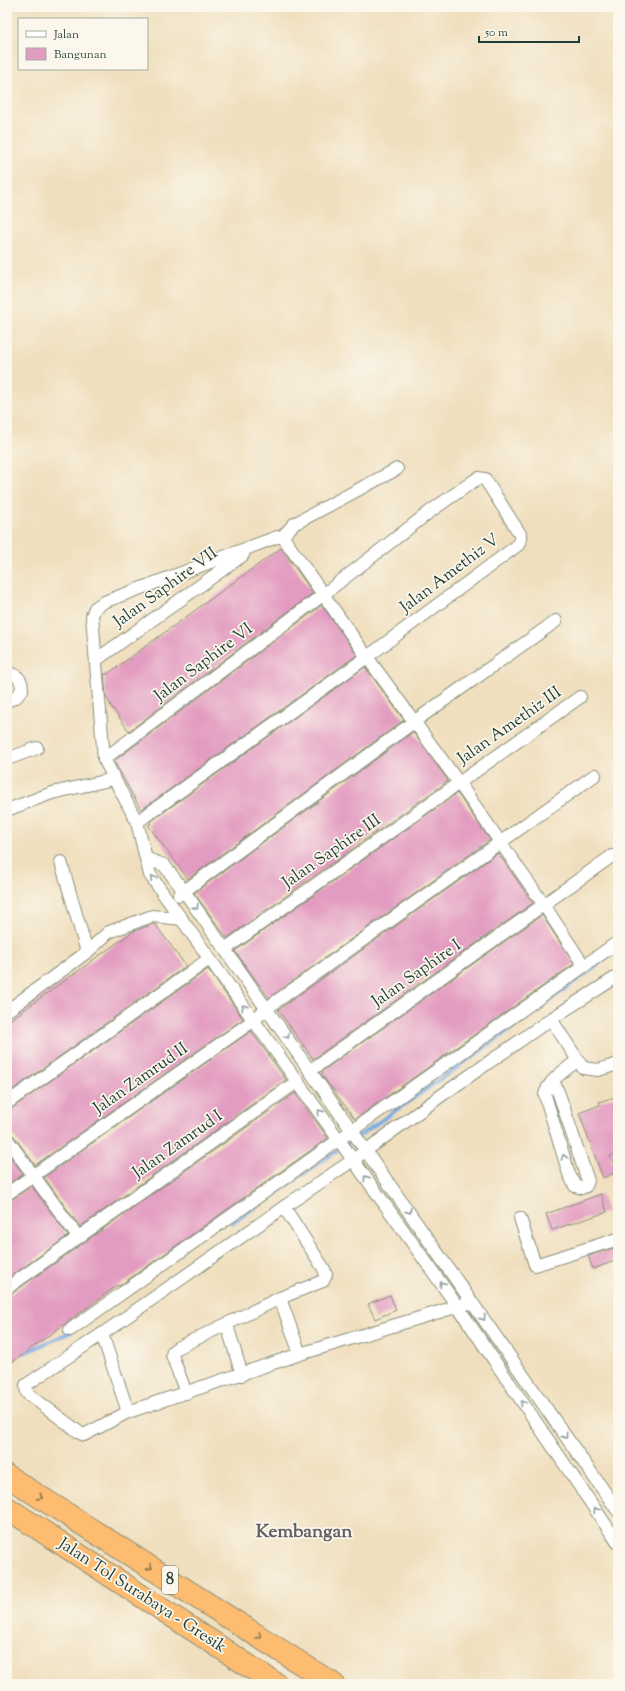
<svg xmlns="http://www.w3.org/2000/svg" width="625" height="1691" font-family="'Sorts Mill Goudy',serif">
<rect width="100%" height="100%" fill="#fbf7ec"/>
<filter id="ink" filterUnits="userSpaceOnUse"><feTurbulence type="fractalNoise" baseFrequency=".025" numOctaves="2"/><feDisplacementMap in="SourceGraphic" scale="8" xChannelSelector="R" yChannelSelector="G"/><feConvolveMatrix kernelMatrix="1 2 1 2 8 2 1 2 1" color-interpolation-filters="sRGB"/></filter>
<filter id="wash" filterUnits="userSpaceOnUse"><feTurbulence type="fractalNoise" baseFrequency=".012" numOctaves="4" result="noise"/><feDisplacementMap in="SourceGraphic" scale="16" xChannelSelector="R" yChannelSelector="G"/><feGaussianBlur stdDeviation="0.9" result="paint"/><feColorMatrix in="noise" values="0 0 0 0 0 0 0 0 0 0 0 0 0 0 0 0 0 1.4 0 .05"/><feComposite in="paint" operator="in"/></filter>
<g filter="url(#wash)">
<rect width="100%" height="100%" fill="#f0dfbe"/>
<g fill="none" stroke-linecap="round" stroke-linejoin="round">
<!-- stream -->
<g stroke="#77aae3" stroke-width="4">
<path d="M232,1223C359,1136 487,1049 610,955"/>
<path d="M22,1354L71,1332"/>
</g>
</g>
<g id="blocks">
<!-- building -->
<g fill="#e39cc1">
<path d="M281,548L313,593L129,731L111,706L106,696L104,674H107L117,667Z"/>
<path d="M322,605L357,655L141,810L114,761Z"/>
<path d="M365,667L404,720L188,879L148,825L151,824L150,822Z"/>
<path d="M413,732L448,781L227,938L194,893Z"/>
<path d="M457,793L490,840L269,998L235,951Z"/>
<path d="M498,853L533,903L313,1059L278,1010Z"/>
<path d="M542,915L574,964L355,1119L321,1074L323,1072L322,1071Z"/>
<path d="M153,924H155L186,966L7,1094V1022L132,932Z"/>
<path d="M208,969L243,1019L35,1165L13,1135L7,1132V1110L11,1109Z"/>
<path d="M251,1031L286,1080L80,1227L44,1177Z"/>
<path d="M295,1093L328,1138L119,1286L118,1285L7,1366V1295L11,1294Z"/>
<path d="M618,1096V1153L610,1156L617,1172L603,1178L579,1113L600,1105L599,1102Z"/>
<path d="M7,1152L23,1174L7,1185Z"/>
<path d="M32,1186L68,1236L7,1279V1201L11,1200Z"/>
<path d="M601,1194L607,1212L552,1230L546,1214Z"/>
<path d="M613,1248L617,1260L593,1269L588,1256Z"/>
<path d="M390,1295L396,1310L375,1319L368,1304Z"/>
</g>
</g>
</g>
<g filter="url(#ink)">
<use href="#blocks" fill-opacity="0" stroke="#888e79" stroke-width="1"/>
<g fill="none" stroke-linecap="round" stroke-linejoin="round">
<!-- street casing -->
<g stroke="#888e79" stroke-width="14">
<g id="street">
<path d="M282,537L294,524L397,469"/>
<path d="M96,660L243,555"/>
<path d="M7,673C18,675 22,679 22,690L16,697L7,701"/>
<path d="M7,759L37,748"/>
<path d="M104,759L324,594L432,510L478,478L485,479L520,534V539L518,545L367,657L137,822"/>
<path d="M7,810L52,793L114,779"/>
<path d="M147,859L164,865L184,891L618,1511"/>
<path d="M61,862L87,952"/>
<path d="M179,895L415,721L556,621"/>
<path d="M225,949L580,697"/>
<path d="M584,966L544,905L459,783L367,657L285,540L282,537H277L104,602L95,608L92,616L104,759L137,822L150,875L458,1307L618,1543"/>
<path d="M7,1011L87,952L109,932L152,916L182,919"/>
<path d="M551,1019L583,1068L598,1070L618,1064"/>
<path d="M311,1070L612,856"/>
<path d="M553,1081L559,1094L588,1181L586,1186L582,1188L575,1186L569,1174L545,1095C548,1080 567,1069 578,1060"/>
<path d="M7,1103L209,959"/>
<path d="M7,1139L78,1237"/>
<path d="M7,1194L254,1020L267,1008L595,775"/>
<path d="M520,1218L535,1265L618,1239"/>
<path d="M7,1288L298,1081"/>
<path d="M280,1298L300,1354"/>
<path d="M472,1302L300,1354L128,1412L84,1435L80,1433L27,1393L26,1385L102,1334L284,1207L353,1160L442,1095L551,1019L618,976"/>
<path d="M227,1325L242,1375"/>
<path d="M70,1330L618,942"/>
<path d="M102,1334L128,1412"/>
<path d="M186,1393L172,1355L173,1351L177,1348L280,1298L323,1281L326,1275L324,1269L284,1207"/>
</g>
</g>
<!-- highway casing -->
<g stroke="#888e79" stroke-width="24">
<g id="highway">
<path d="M7,1476L333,1684"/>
<path d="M7,1508L276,1684"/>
</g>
</g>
<!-- street -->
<use href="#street" stroke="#fff" stroke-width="12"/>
<!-- highway -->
<use href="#highway" stroke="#febc70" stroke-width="22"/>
</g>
<!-- one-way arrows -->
<defs><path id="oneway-chevron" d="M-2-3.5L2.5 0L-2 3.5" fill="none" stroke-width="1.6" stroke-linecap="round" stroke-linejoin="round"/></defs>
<g stroke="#8f9e9a">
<use href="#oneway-chevron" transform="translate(153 878) rotate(-119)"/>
<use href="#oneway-chevron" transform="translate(196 907) rotate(55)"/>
<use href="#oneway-chevron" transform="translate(244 1007) rotate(-126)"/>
<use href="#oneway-chevron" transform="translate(287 1036) rotate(55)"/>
<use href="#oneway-chevron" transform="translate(320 1112) rotate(-125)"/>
<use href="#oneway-chevron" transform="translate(564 1157) rotate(-108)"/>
<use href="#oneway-chevron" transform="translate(366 1178) rotate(-125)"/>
<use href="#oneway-chevron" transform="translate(409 1211) rotate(55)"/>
<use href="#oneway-chevron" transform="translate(442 1284) rotate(-125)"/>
<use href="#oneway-chevron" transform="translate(483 1318) rotate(55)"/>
<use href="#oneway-chevron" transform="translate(523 1403) rotate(-124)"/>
<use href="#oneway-chevron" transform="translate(565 1436) rotate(55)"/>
<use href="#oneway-chevron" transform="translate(596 1510) rotate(-124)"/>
</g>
<g stroke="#83764f">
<use href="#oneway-chevron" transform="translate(40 1497) rotate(32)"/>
<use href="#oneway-chevron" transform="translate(150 1567) rotate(32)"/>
<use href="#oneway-chevron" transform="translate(259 1636) rotate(33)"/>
</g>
</g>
<g text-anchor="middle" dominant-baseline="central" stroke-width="3.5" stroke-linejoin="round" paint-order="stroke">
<!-- shield labels -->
<rect fill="#fbf7ec" stroke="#61756b" stroke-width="1" x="162" y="1566" width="16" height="28" rx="3"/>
<g font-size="16" font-weight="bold" fill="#1f3d34">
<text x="170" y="1580">8</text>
</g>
<!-- street labels -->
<g font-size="17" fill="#1f3d34" stroke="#fbf7ec">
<text transform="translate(450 574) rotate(-37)">Jalan Amethiz V</text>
<text transform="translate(166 588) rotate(-36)">Jalan Saphire VII</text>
<text transform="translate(204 663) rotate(-37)">Jalan Saphire VI</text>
<text transform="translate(510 726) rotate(-35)">Jalan Amethiz III</text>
<text transform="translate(332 852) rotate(-35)">Jalan Saphire III</text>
<text transform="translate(417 974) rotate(-35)">Jalan Saphire I</text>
<text transform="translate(141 1079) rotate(-35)">Jalan Zamrud II</text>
<text transform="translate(178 1145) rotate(-35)">Jalan Zamrud I</text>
<text transform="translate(142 1596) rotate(33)">Jalan Tol Surabaya - Gresik</text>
</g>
<!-- quarter labels -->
<g font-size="19" font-weight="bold" fill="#645e65" stroke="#fbf7ec">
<text x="304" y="1532">Kembangan</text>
</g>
</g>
<!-- margin -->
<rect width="625" height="1691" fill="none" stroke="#fbf7ec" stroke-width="24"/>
<!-- legend -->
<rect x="18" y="18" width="130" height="52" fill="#fbf7ec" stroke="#a3ada2"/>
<rect x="26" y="31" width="20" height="6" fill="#ffffff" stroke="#a3ada2"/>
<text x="54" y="38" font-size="12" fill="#1f3d34">Jalan</text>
<rect x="26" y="48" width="20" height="12" fill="#e39cc1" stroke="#a3ada2"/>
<text x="54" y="58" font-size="12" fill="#1f3d34">Bangunan</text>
<!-- scale -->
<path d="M479 36v6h100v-6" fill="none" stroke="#1f3d34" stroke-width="2"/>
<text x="485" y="36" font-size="12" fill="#1f3d34" stroke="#fbf7ec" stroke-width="3" paint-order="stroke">50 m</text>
</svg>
